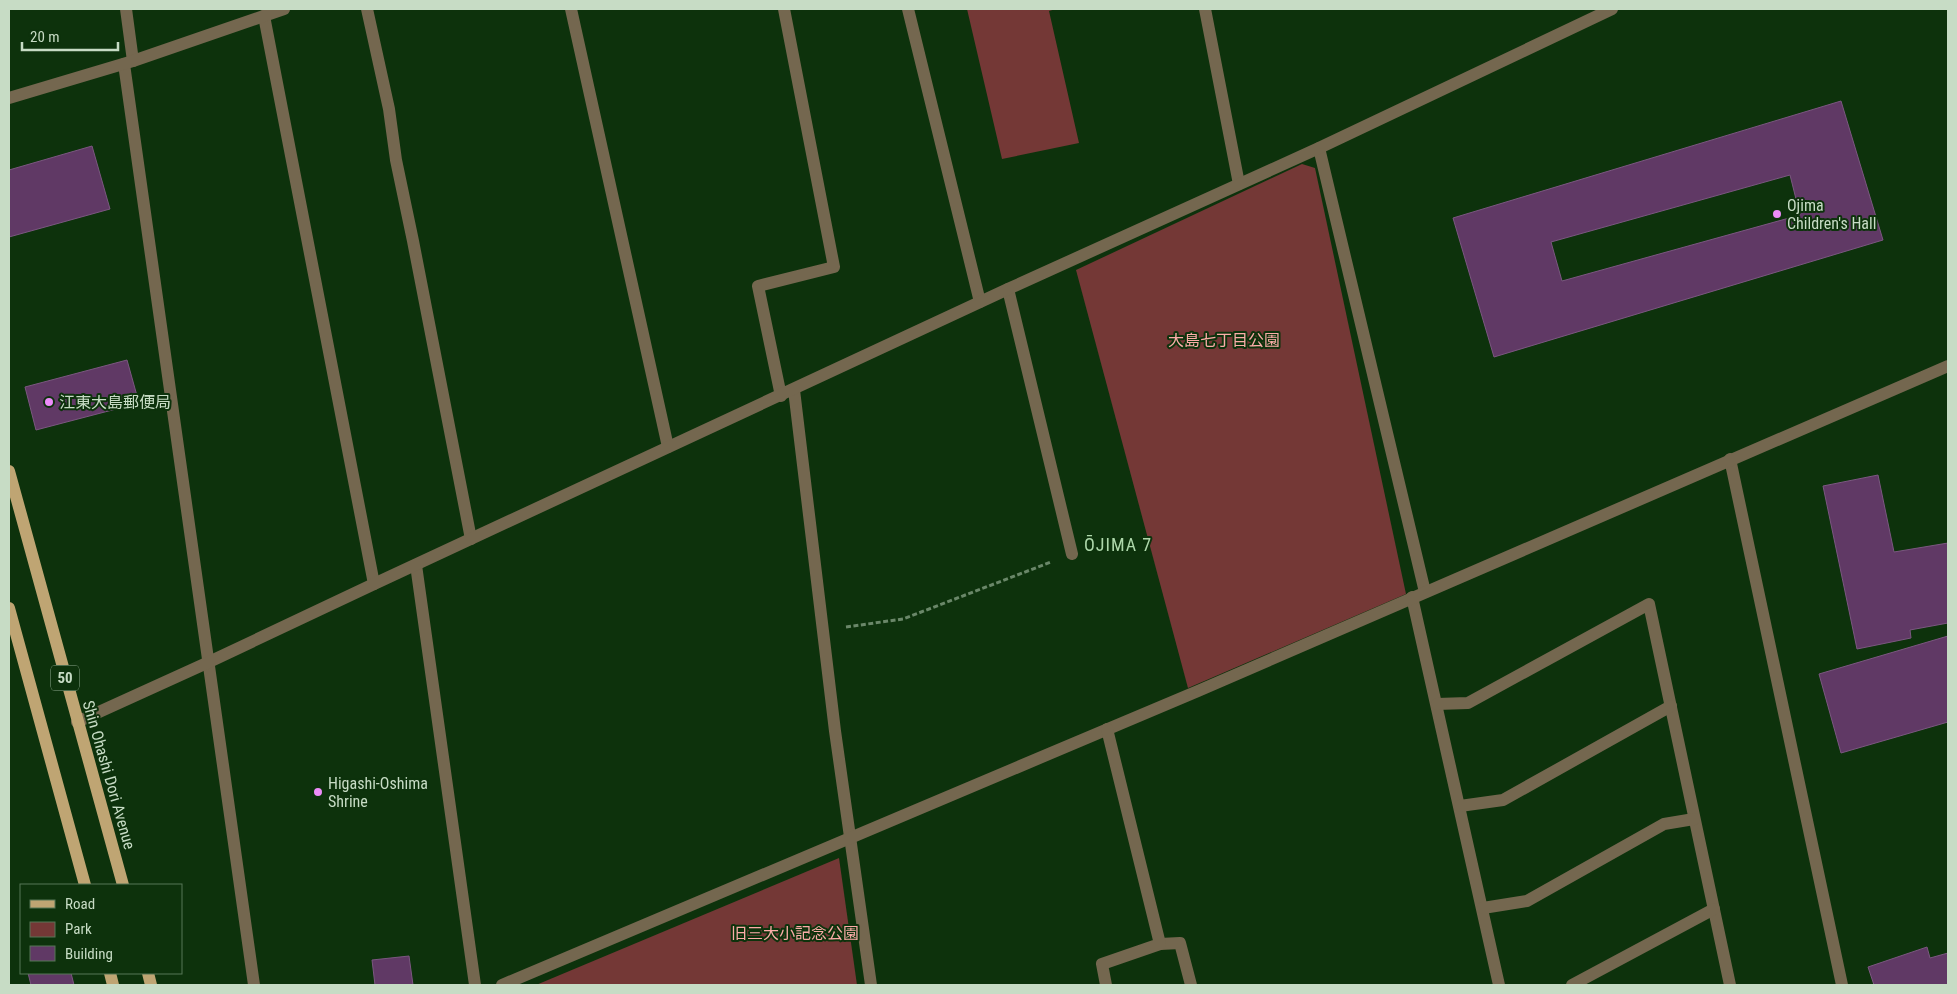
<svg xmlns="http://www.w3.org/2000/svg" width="1957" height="994" font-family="'Roboto Condensed','Noto Sans JP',sans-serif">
<rect width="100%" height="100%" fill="#0d320c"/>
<!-- green -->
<g fill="#743836">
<path d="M967,9H1056L1049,11L1079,143L1002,159Z"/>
<path d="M1302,164L1315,168L1406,594L1188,688L1076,270Z"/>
<path d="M839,858L857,985H536Z"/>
</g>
<!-- building -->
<g fill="#603965" stroke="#7b5780" fill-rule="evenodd">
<path d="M1841,101L1883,240L1494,357L1453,218ZM1790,175L1800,215L1562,281L1551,242Z"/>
<path d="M92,146L110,209L9,237V170Z"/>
<path d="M127,360L139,403L36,430L25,387Z"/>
<path d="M1878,475L1894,552L1948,543V623L1910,630L1911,638L1857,649L1823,486Z"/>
<path d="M1948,636V722L1841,753L1819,674Z"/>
<path d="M1927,947L1930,958L1948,953V985H1874L1868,967Z"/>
<path d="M409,956L413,985H375L372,960Z"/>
<path d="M28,973H71L74,985H31Z"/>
</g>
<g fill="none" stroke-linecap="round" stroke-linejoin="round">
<!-- path -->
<path stroke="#6a8769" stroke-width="3" stroke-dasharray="5 2.5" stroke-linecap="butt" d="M846,627L903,619L1051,562"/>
<!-- minor -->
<g stroke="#74674f" stroke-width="12">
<path d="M126,9L133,61"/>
<path d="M367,9L389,109L396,160L413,241L471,539"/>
<path d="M571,9L668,447"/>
<path d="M908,9L980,302"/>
<path d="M1205,9L1239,184"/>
<path d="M264,16L374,584"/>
<path d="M124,64L254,985"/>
<path d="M9,98L133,61L284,9"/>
<path d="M1319,148L1425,592"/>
<path d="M1008,289L1072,554"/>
<path d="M794,390L835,731L871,985"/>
<path d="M781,396L758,286L834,267L784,9"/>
<path d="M1730,459L1842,985"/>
<path d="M416,565L475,985"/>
<path d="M1412,597L1499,985"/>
<path d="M1437,704L1468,703L1649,604L1730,985"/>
<path d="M77,722L209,662L374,584L1008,289L1319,148L1612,9"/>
<path d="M1460,806L1503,800L1671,706"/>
<path d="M1483,908L1527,901L1664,824L1694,819"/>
<path d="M1160,944L1180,943L1191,985"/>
<path d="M502,985L1198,691L1948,366"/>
<path d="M1106,985L1102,964L1160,944L1107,729"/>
<path d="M1572,985L1714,909"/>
</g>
<!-- major -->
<g stroke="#bfa573" stroke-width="12">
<path d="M9,471L123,885"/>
<path d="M9,608L85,885"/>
<path d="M110,973L113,985"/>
<path d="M148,973L151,985"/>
</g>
</g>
<!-- markers -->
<g fill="#ed8cf9" stroke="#0d320c" stroke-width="2">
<circle cx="1777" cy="214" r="5"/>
<circle cx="49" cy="402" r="5"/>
<circle cx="318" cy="792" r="5"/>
</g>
<g text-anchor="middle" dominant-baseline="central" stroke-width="4" stroke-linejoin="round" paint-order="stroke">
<!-- shield labels -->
<rect fill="#0d320c" stroke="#8fa98e" stroke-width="1" x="51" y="665.5" width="28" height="25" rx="4"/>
<g font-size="15" font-weight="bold" fill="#c7dcc5">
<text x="65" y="678">50</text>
</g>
<!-- poi labels -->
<g font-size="16" fill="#c7dcc5" stroke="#0d320c" text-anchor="start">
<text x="1787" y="205">Ojima<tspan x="1787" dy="18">Children's Hall</tspan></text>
<text x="59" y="402">江東大島郵便局</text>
<text x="328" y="783">Higashi-Oshima<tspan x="328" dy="18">Shrine</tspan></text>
</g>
<!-- park labels -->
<g font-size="16" fill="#fbaca8" stroke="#0d320c">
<text x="1224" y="340">大島七丁目公園</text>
<text x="795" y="933">旧三大小記念公園</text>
</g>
<!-- street labels -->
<g font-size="16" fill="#c7dcc5" stroke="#0d320c">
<text transform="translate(109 775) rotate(74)">Shin Ohashi Dori Avenue</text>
</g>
<!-- neighbourhood labels -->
<g font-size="18" letter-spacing="1" fill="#aed8ab" stroke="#0d320c">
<text x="1118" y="544">ŌJIMA 7</text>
</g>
</g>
<!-- border -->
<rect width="1957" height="994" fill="none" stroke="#c7dcc5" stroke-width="20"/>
<!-- legend -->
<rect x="20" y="884" width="162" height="90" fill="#0d320c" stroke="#577656"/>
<rect x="30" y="900" width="25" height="8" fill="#bfa573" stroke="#577656"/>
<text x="65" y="909" font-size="15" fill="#c7dcc5">Road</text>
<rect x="30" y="922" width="25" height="15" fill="#743836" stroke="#577656"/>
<text x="65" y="934" font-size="15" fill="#c7dcc5">Park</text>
<rect x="30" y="946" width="25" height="15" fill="#603965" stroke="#577656"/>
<text x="65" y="959" font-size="15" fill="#c7dcc5">Building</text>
<!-- scale -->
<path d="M22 42v8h96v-8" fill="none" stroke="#c7dcc5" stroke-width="2.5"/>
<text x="30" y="42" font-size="15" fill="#c7dcc5" stroke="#0d320c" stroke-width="4" paint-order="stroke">20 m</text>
</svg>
